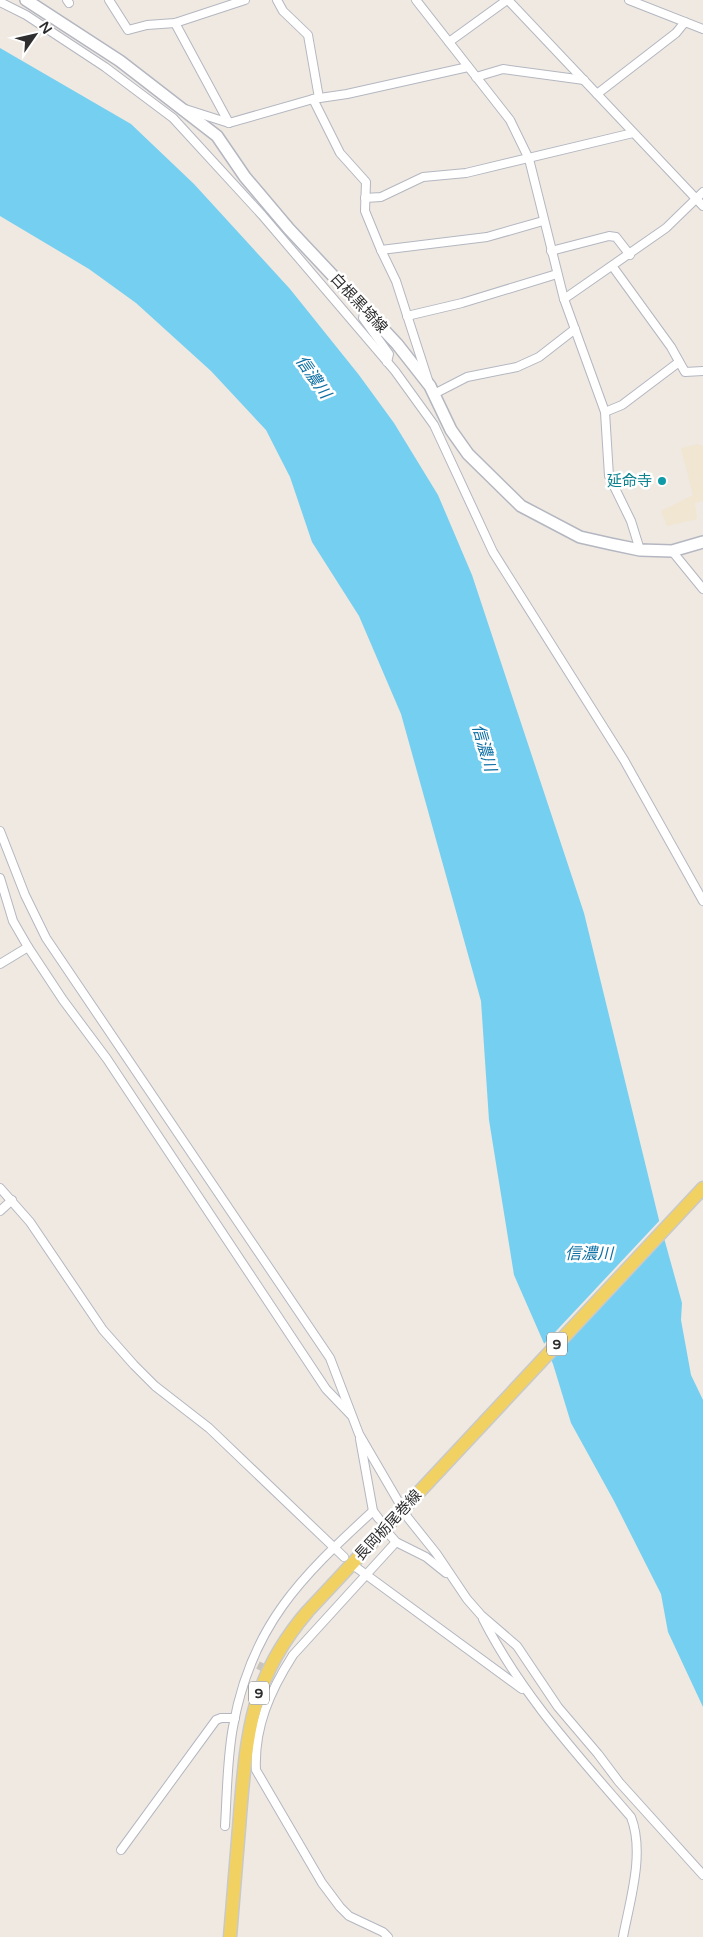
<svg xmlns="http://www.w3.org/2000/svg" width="703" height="1937" font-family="'Varela Round','Noto Sans JP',sans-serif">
<rect width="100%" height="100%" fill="#efe9e1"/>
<!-- education -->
<path fill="#f0e6d1" d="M698,444L703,446V501L695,503L697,519L667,526L661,511L693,495L681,448Z"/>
<!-- water -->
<path fill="#75cff0" d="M0,48L131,124L194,184L290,289L359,375L394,423L438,495L472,575L584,913L659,1220L682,1303L681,1320L691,1375L703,1400V1707L668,1632L661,1594L614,1501L571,1423L553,1364L514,1275L489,1120L481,1001L401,714L359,616L312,542L290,477L266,430L211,371L136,303L89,269L0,216Z"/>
<!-- pier -->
<path fill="#efe9e1" d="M661,1219L666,1235L548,1361L542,1346Z"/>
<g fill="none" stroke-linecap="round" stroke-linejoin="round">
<!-- street-tunnel -->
<path stroke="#c8c4bd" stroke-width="8" stroke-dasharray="8 4" stroke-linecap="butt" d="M258,1665L272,1672"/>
<!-- street casing -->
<g stroke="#b4b7c1" stroke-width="10">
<g id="street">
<path d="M67,0L69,3"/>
<path d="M109,0L128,30L147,25L175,23L245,0"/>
<path d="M277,0L283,11L308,35L319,98"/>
<path d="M416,0L510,120L529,159L564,299L605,412L609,476L631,521L640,550"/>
<path d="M508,0L703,206"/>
<path d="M629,0L703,29"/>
<path d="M0,2L26,15L105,67L173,118L262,215L395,371L434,425L493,552L624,760L703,901"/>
<path d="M175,23L229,123"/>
<path d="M449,42L507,0"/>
<path d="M476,77L503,69L584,80"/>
<path d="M597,94L676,33L685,22"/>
<path d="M313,99L340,153L366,182L365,211L381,250L396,281L428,380"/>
<path d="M182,108L229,123L313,99L347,94L468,67"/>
<path d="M365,198L381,197L423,177L466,173L633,133"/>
<path d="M381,250L487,237L543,221"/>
<path d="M551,251L609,236L616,237L630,255"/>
<path d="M613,267L671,347L685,372L703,371"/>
<path d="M564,299L666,228L703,192"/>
<path d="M365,309L363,318L389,354L387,362"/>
<path d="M407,316L462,303L557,274"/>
<path d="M434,394L467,377L517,367L539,357L575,329"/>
<path d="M605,412L622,405L679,362"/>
<path d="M672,551L703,589"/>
<path d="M0,831L25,895L46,938L330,1358L359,1434L408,1518L436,1553L467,1599L481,1615L517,1646L558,1707L598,1754L619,1782L703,1875"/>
<path d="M0,878L13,921L28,947L63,1000L107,1059L326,1389L351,1415"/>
<path d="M0,964L28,947"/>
<path d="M0,1188L30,1222L103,1330L134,1365L155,1386L209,1428L344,1557"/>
<path d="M0,1211L12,1200"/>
<path d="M360,1439L373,1511L379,1519"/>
<path d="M389,1534L396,1542L426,1557L446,1573"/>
<path d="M357,1568L522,1689"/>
<path d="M483,1619C522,1695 575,1752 631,1817C645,1853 630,1900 623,1937"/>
<path d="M225,1826C227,1794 227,1759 233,1727C251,1626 300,1578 373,1511"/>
<path d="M121,1850L216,1720L221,1718H235"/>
<path d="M388,1937L383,1932L349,1916L340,1907L322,1883L256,1770C254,1727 270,1691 293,1655L396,1542"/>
</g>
</g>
<!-- secondary casing -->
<g stroke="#b4b7c1" stroke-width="14">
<path id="secondary" d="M26,0L120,61L217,136L245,177L289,229L397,344L430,386L451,430L468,454L521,506L580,537L611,544L640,550L672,551L703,542"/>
</g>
<!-- primary casing -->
<g stroke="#c9c9c9" stroke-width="15">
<path id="primary" d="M230,1937C233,1897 237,1856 240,1815C247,1732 251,1677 308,1611L703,1188"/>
</g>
<!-- street -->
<use href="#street" stroke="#fff" stroke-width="8"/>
<!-- secondary -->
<use href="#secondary" stroke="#fff" stroke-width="11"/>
<!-- primary -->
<use href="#primary" stroke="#f2d163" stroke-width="12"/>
</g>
<!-- markers -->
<circle fill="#0f9aa8" stroke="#fff" stroke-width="2" cx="662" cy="481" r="5"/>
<g text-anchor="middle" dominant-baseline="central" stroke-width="5" stroke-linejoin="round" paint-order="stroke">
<!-- shield labels -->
<g fill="#fff" stroke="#6d6d6d" stroke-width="1">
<rect x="547" y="1332.5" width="20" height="23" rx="4"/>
<rect x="249" y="1681.5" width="20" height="23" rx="4"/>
</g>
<g font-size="14" font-weight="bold" fill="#2e2e2e">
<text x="557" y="1344">9</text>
<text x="259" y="1693">9</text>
</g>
<!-- street labels -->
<g font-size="15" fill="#2e2e2e" stroke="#fff">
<text transform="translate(359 303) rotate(47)">白根黒埼線</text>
<text transform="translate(388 1525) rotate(-47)">長岡栃尾巻線</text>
</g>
<!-- culture labels -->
<g font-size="15" fill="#0d838f" stroke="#fff" text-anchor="end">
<text x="652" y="481">延命寺</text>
</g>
<!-- water labels -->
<g font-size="16" font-style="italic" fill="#0d6fa3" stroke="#fff">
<text transform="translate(313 377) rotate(55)">信濃川</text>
<text transform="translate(484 748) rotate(74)">信濃川</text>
<text x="589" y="1254">信濃川</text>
</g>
</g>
<!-- north arrow -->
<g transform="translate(35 35) rotate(56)" stroke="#ffffff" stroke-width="4" paint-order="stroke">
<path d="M0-4L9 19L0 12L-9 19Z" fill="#2e2e2e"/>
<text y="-8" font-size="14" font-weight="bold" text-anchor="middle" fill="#2e2e2e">N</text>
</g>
</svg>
